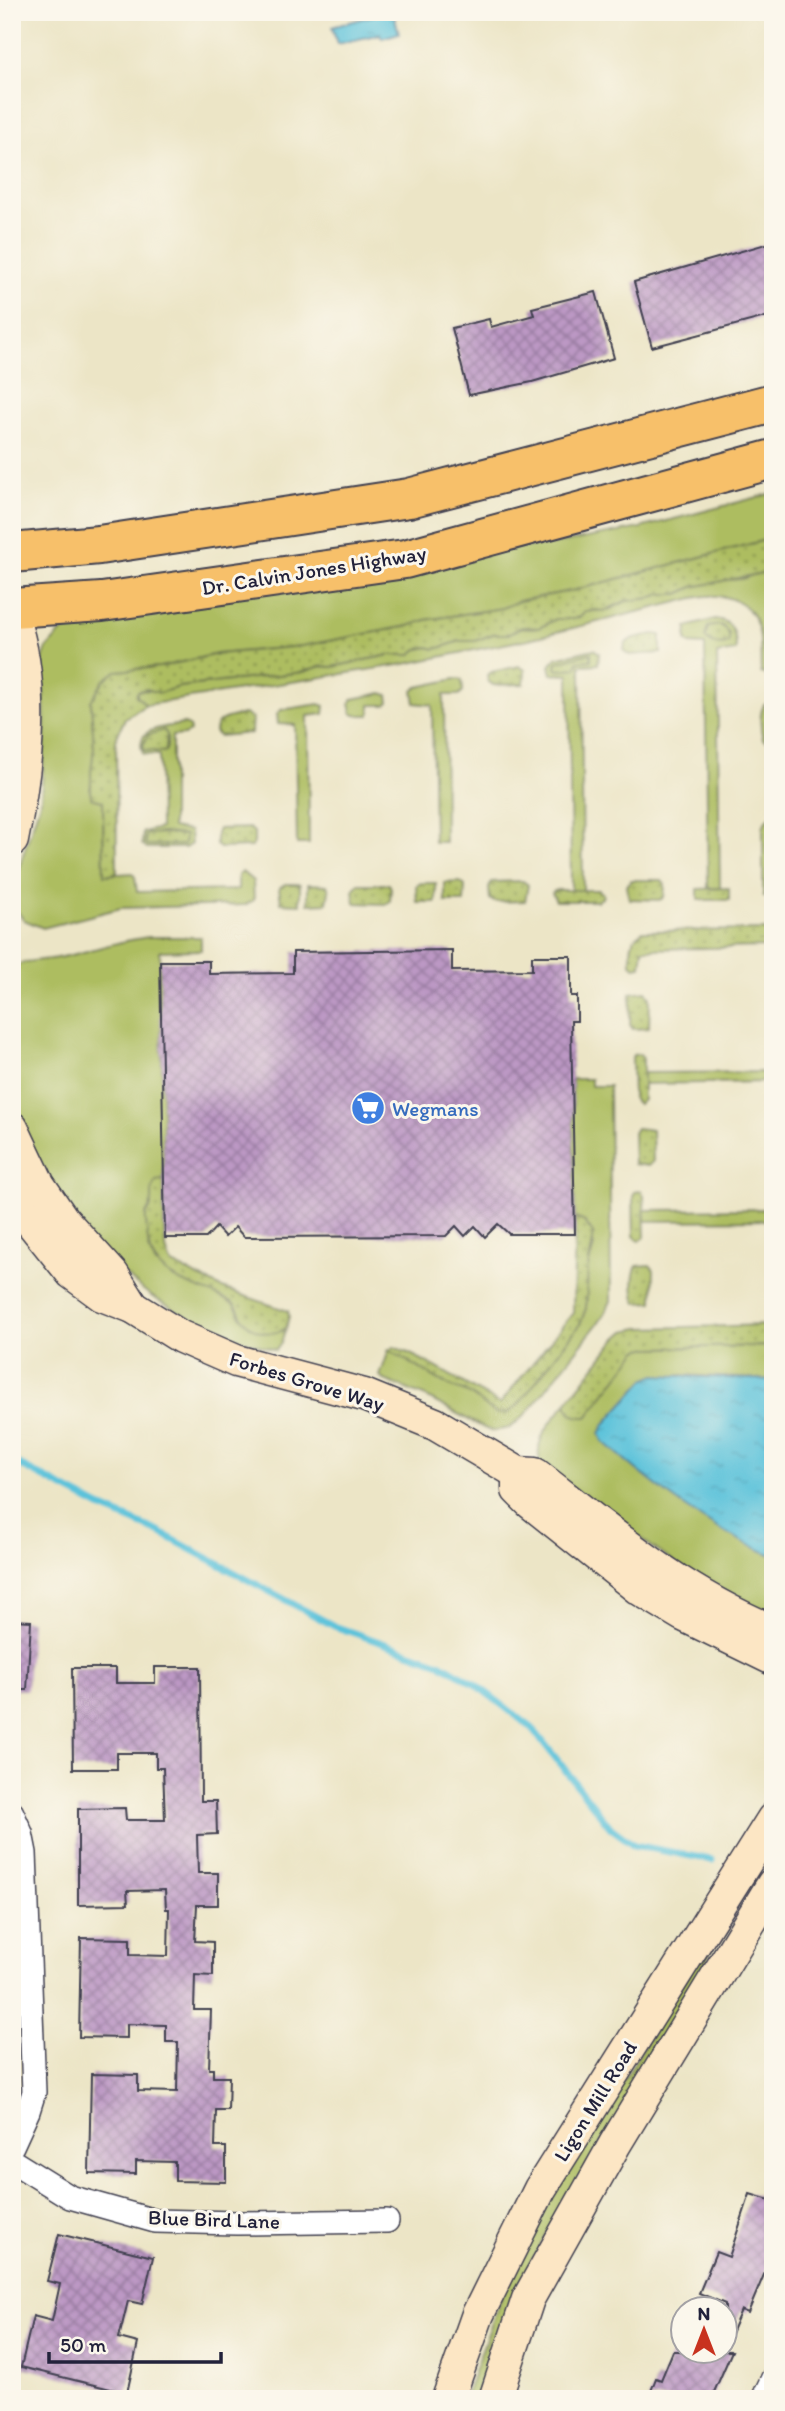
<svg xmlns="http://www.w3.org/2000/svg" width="785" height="2411" font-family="Itim,sans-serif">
<defs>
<pattern id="garden-dots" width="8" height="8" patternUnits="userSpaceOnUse" patternTransform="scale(1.75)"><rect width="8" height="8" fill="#adbd60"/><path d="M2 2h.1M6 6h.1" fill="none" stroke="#8c9950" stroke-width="1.8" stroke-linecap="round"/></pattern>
<pattern id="water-ripples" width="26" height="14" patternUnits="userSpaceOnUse" patternTransform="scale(1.75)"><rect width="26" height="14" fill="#5cc2da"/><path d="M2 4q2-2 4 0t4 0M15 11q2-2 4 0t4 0" fill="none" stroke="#50a6bc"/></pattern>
<pattern id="building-cross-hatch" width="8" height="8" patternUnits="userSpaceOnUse" patternTransform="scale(1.75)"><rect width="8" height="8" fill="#bc98c4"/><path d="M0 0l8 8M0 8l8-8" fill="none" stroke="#987ca0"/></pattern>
</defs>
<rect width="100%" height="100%" fill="#fbf7ec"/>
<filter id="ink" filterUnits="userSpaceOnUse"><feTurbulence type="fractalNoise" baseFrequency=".0143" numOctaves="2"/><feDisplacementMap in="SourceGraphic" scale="14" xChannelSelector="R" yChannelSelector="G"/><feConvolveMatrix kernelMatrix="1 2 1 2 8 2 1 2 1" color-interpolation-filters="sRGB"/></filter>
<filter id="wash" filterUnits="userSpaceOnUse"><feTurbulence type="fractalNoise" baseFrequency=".00686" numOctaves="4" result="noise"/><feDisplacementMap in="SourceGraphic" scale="28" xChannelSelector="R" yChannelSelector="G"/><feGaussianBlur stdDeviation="1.57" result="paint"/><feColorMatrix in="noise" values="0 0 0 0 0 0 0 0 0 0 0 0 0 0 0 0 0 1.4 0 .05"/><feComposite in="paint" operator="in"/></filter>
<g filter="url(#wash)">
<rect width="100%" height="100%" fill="#ece5c6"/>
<!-- green -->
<g fill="#adbd60" stroke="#68704e" stroke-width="2" fill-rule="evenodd">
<path d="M773,493V538L576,590L519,601L503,608L426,620L409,626L302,646L217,654L160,667L134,669L91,701L94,748L90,793L96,799L103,801L104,875L132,873L135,877L137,892L238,890V875L242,872L253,881L254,900L245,905L121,908L43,928L24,920L14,907L12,889L41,799L45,738L43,659L47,648L62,631L93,618L519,547L549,545L640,528Z"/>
<path d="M764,571H773V595H768L769,640H773V677L761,673C760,658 762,642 758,628C750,598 720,592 694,598L529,639L405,664L146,705L136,695L138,691C153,688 164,694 179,687L303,672L321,666L332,667L389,655H410L418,649L428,647L436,649L460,641H475L493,634L521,627L539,628L556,619H573L580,617L585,612L611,609L626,601L650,598L661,594H678L693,587L724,580L742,579Z"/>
<path d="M715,619C734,621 736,635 736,651L717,654L720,888H708L705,645L690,644L686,640L687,627Z"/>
<path d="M594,649L599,653L598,664L581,665L583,890H571L569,675L552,674L550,666L556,658Z"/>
<path d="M455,679L462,680L463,691L459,695H444L445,842H434L432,705L415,703L413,691L418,687Z"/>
<path d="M382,693L388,695L389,702L385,705H370V715H355L352,713L350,703L353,699Z"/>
<path d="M771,702H773L772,743L763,739C760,729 759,714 764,705Z"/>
<path d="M319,704L325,706L324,714L308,716L309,844H297L295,725L278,724L277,714L281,710Z"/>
<path d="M184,724L189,726L190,732L184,735L172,736V828L190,831L191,844L185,848H146L142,844L143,832L160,828L159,755L143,754C133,726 166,727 184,724ZM167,735V747L164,752L144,750L145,740Z"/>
<path d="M773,816V899L764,897L763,894V828L766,820Z"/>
<path d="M150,937H201V950L160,951L164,1180L146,1214L149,1251L156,1264L234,1304L243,1319L280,1332L286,1328L281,1343L276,1350L235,1338L191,1319L151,1296L115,1267L85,1238L21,1131L12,1104V967C27,959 46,961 62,957C92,951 119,940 150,937Z"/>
<path d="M773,1072V1082L643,1084V1073Z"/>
<path d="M572,1079H591V1086H609L611,1301L603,1317L527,1413L510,1428L493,1431L486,1429L426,1397L382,1379L380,1376L389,1350L448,1385L468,1393L497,1414L507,1413L518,1405L580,1324L586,1308L588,1267L594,1246L585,1222L575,1218Z"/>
<path d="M773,1209V1220L645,1221L644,1210Z"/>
<path d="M773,1346V1380L683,1375L644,1380L604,1425L600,1434C654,1478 707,1530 773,1555V1622L733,1605L541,1467C532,1440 550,1424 566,1403C571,1415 575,1417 587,1417L637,1350L645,1348Z"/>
<path d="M706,1944L712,1948L679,2018L553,2222L530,2265L482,2399H464L515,2259Z"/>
</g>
<!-- garden -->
<g fill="url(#garden-dots)" stroke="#68704e" stroke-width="2">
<path d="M773,538V571L693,587L678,594H661L650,598L626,601L604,611L595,610L585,612L580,617L573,619H556L539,628L521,627L509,634H493L475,641H460L436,649L428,647L418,649L410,655H389L332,667L321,666L303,672L179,687L159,693L147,689L138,691L136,695L146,705L125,718L116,739L117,873L104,875L103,801L91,798V772L94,748L91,701L104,680L116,671L160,667L218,654L302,646L409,626L426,620L502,608L519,601L576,590Z"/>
<path d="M720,625C728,629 731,635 728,643C720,647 710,644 705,637L708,627Z"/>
<path d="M654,634L661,635V653L629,655L624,651C624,636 642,637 654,634Z"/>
<path d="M591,653V660L579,661L576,668L558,670L556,668L557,662Z"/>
<path d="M519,666L525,670L524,684L493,685L488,681L487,675L492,672Z"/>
<path d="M245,714L252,719L251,733L219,736L215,732C215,717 233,717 245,714Z"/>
<path d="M164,730L167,735L166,750L164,752L144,750L143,745L148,735Z"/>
<path d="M249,828L254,832V843L251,847L220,848L216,845V834L218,829Z"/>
<path d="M164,833L185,835L184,845H147L145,843L146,834Z"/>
<path d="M631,880H662L665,884L664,898L659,900L629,899L626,886Z"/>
<path d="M523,881L528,885L525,901L494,902L490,899L489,888L492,882Z"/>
<path d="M460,882L465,886L464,902H445V883Z"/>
<path d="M421,883H436V902H417L416,886Z"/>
<path d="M285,884H300V904L281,903L279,888Z"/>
<path d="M308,884L327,885L329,891L327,903L308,904Z"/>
<path d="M358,884H389L391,888L390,901L386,904L355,903L353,890Z"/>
<path d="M729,888V900H698V889Z"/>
<path d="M556,890H599L603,894L602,898L597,901H556L552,893Z"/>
<path d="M773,930V947L643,949L641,966L635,967L631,964C631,950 629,939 643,931Z"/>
<path d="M646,991L650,997L649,1028L633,1029L630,1025L631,993Z"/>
<path d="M640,1054L643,1059V1100L638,1104L633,1099L632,1058L633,1055Z"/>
<path d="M636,1128L652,1130L653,1161L649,1166L634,1164L633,1133Z"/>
<path d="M164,1180C165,1201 160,1247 172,1264L222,1288L288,1311L289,1316L286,1328C272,1337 253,1333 243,1319C238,1312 239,1306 231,1302C195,1283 149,1283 147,1232C147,1227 145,1220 146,1215C147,1212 150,1210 151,1206C154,1197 149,1190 156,1181Z"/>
<path d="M641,1191L644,1196L645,1237L639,1241L634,1236L633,1195L634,1192Z"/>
<path d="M575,1218L585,1222L594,1235L588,1267L586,1308L580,1324L518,1405L507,1413L497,1414L468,1393L448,1385L389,1350L394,1347C432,1362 465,1385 500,1404L573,1313Z"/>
<path d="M650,1265L654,1270L653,1302L637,1303C632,1295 632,1274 637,1266Z"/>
<path d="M773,1325V1346L645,1348L638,1350L587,1417C575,1417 570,1415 566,1403L617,1338L625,1331L639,1328Z"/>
</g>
<!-- water -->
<g fill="url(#water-ripples)" stroke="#3f728a" stroke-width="2">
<path d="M376,12H393L399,33L382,38L380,34L337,44L332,27L375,15Z"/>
<path d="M656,1375L773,1380V1555C710,1531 653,1485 603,1441L600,1434L604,1425L644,1380Z"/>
</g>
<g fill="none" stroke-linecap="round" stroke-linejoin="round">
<!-- stream -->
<path stroke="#5cc2da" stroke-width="7" d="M12,1461L100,1507L159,1532L334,1626L440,1663L475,1684L532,1728L611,1828L634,1845L712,1860"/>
</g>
<g id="blocks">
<!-- building -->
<g fill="url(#building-cross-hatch)">
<path d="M773,242V315L652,347L634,282Z"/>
<path d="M596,292L614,358L532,382L469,395L452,328L489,319L491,327L534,315L532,308Z"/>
<path d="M452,950V971L532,970V956H571V996H577V1021H571L575,1234H509L498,1224L485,1237L475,1226L465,1236L456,1226L446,1236L244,1237L235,1227L225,1237L216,1227L206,1238H165L160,961H209V974L293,973V952Z"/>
<path d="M12,1620L31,1621L27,1690H12Z"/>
<path d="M155,1667H200L201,1801H216L217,1834L197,1835L198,1873H218V1905H197L195,1941L213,1942V1976L195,1975L194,2010H211L209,2069H213V2077H229L228,2110H216L215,2147H226V2182L175,2181V2162L136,2161V2174L89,2173L91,2074L138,2075V2091L177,2092L178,2042H166V2025L127,2024V2038L79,2037L81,1938L130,1939V1955L168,1956L169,1909H166L165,1890L127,1891L128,1904L78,1905V1809L125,1808L126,1820H165L163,1768H156V1753H117V1769H73L72,1668H116V1683H155Z"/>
<path d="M750,2194L773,2201V2253L748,2313L741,2310L725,2347V2304L699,2293L716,2252L729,2257Z"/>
<path d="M59,2234L153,2257L142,2304L128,2301L119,2338L138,2343L127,2393L21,2367L33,2316L52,2321L60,2284L47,2281Z"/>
<path d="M673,2351H732L711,2399H648L656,2378L661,2380Z"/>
</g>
</g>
</g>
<g filter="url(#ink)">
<use href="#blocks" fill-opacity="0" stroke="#403f50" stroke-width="2"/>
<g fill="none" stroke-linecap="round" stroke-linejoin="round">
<!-- street casing -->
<g stroke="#403f50" stroke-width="26">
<g id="street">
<path d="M12,1813L21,1833L25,1853L34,2092L28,2111L12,2146"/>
<path d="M12,2161L70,2197L155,2221L237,2223L387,2221"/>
<path d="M763,2399L773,2378"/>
</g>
</g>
<!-- secondary casing -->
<g stroke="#403f50" stroke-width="35">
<g id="secondary">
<path d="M12,616C37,687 27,767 12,840"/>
<path d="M12,1128L39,1185L63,1220L113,1275L133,1307"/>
<path d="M12,1194L27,1217L72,1273L102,1295L133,1307L181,1337L236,1361L364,1395L435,1424L518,1473L535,1474C611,1533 683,1595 773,1631"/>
<path d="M518,1473V1490L530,1502L638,1588L683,1615L773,1659"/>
<path d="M448,2399L478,2314L540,2189L773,1819"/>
<path d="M495,2399L528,2299L615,2144L773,1884"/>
</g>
</g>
<!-- highway casing -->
<g stroke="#403f50" stroke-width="42">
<g id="highway">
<path d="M12,553L99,545L409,498L773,403"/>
<path d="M12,608L102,602L405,559L773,459"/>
</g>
</g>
<!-- street -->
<use href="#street" stroke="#fff" stroke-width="23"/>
<!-- secondary -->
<use href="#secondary" stroke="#fce6c4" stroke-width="32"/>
<!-- highway -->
<use href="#highway" stroke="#f7c06b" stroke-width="38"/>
</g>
</g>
<!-- icons -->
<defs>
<g id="supermarket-disc" transform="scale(1.75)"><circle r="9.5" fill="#3f7fe0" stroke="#fbf7ec"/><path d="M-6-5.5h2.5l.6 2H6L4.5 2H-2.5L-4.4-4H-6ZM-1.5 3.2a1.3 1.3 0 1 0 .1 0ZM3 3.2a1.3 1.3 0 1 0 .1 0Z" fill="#fff"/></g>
</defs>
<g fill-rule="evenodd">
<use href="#supermarket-disc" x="368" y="1108"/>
</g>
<g text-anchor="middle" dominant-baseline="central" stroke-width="6" stroke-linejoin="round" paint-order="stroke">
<!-- street labels -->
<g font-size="21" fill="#22223b" stroke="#fbf7ec">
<text transform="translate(314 570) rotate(-9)">Dr. Calvin Jones Highway</text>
<text transform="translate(307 1381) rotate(17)">Forbes Grove Way</text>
<text transform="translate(595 2101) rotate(-58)">Ligon Mill Road</text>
<text transform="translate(214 2219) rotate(2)">Blue Bird Lane</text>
</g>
<!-- shop labels -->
<g font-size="21" fill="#366cbe" stroke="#fbf7ec" text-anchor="start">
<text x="392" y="1108">Wegmans</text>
</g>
</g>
<!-- margin -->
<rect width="785" height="2411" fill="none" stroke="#fbf7ec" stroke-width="42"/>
<!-- north arrow -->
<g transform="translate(704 2330)"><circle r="33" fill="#fbf7ec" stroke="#a4a2a5" stroke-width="2"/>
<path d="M0-5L12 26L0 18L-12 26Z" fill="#c8321e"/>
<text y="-10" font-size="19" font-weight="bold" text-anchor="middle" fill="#22223b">N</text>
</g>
<!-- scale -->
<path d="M49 2352v10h172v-10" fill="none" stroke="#22223b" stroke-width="3.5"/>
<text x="60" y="2352" font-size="21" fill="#22223b" stroke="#fbf7ec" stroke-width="5" paint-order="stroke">50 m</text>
</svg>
